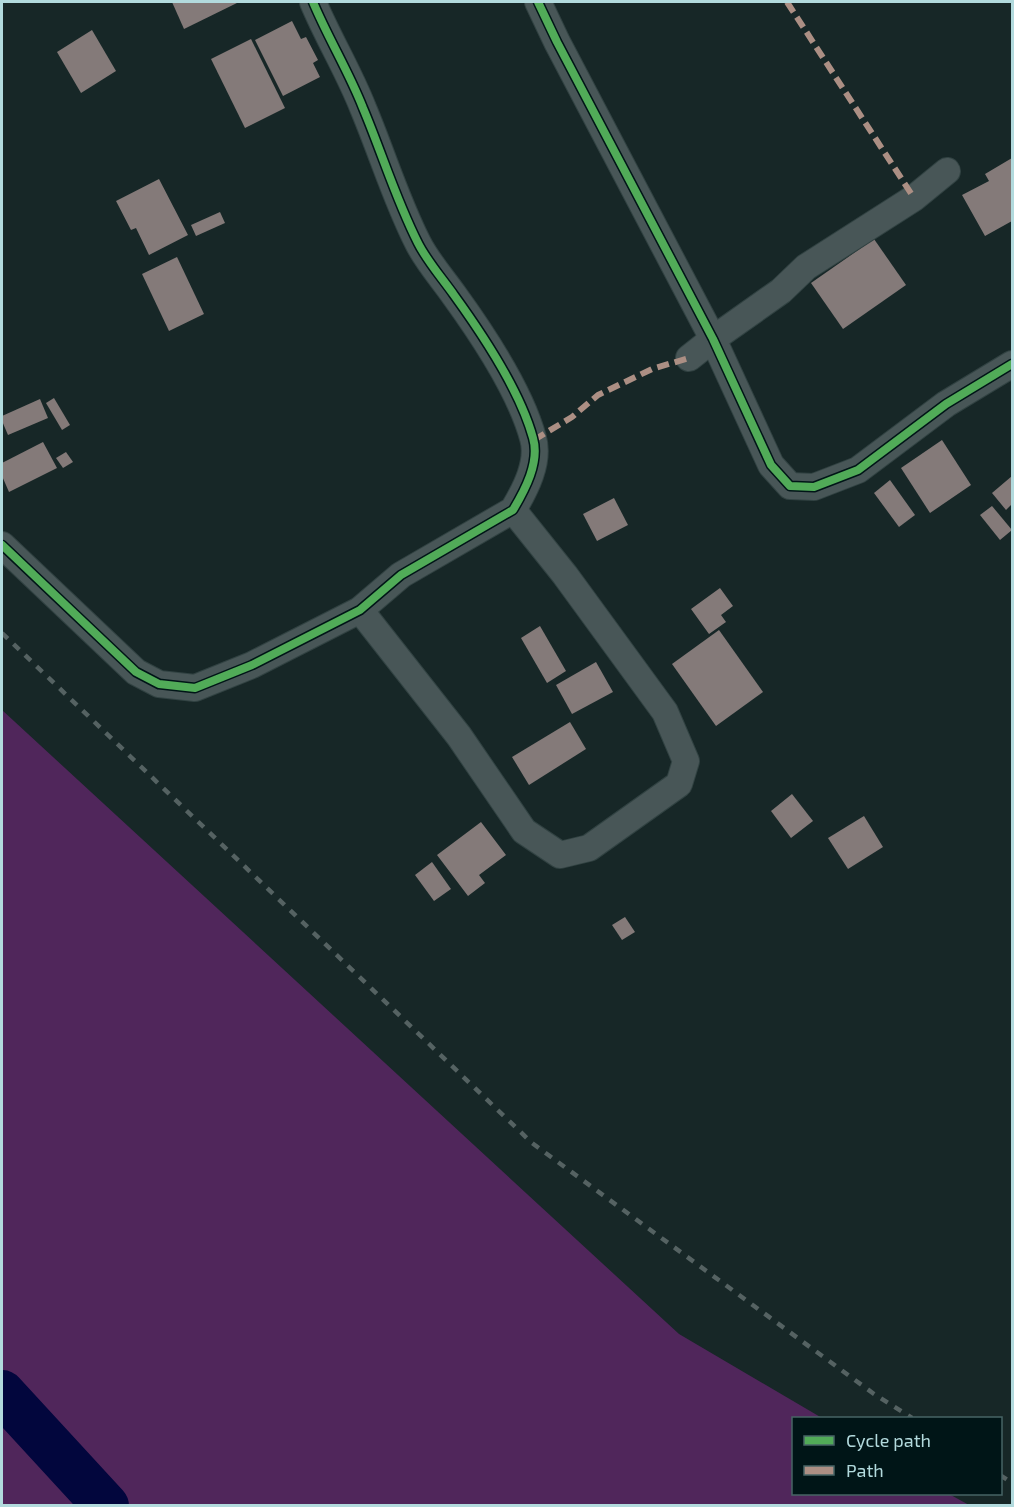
<svg xmlns="http://www.w3.org/2000/svg" width="1014" height="1507" font-family="'Exo 2',sans-serif">
<rect width="100%" height="100%" fill="#172727"/>
<!-- green -->
<path fill="#50265b" d="M2,710L679,1334L822,1418H794V1494H949L969,1505H2Z"/>
<g fill="none" stroke-linecap="round" stroke-linejoin="round">
<!-- river -->
<path stroke="#02063d" stroke-width="46" d="M2,1393L106,1506"/>
</g>
<!-- building -->
<g fill="#847a79">
<path d="M172,2H239L184,29Z"/>
<path d="M292,21L301,39L306,37L318,60L313,63L320,77L283,96L255,40Z"/>
<path d="M92,30L116,71L81,93L57,52Z"/>
<path d="M251,39L285,108L245,128L211,59Z"/>
<path d="M1012,158V221L985,236L962,195L989,181L985,174Z"/>
<path d="M159,179L188,235L149,255L136,228L131,230L116,201Z"/>
<path d="M220,212L225,223L196,236L191,225Z"/>
<path d="M874,239L906,285L843,329L811,283Z"/>
<path d="M177,257L204,314L169,331L142,274Z"/>
<path d="M54,398L70,425L62,430L46,403Z"/>
<path d="M40,399L48,418L8,435L2,421V416Z"/>
<path d="M942,440L971,485L930,513L901,468Z"/>
<path d="M43,442L57,468L9,492L2,476V463Z"/>
<path d="M66,452L73,462L63,468L56,458Z"/>
<path d="M1012,476V504L1006,510L992,493Z"/>
<path d="M890,480L915,515L899,527L874,493Z"/>
<path d="M614,498L628,525L597,541L583,514Z"/>
<path d="M992,506L1012,530L1000,540L980,515Z"/>
<path d="M720,588L733,606L721,615L726,622L709,634L691,609Z"/>
<path d="M540,626L566,671L547,683L521,638Z"/>
<path d="M719,630L763,692L716,726L672,664Z"/>
<path d="M596,662L613,692L572,714L556,685Z"/>
<path d="M570,722L586,749L529,785L512,757Z"/>
<path d="M792,794L813,821L791,838L771,811Z"/>
<path d="M864,816L883,847L848,869L828,838Z"/>
<path d="M481,822L506,855L479,875L485,883L468,896L437,855Z"/>
<path d="M432,862L451,889L434,901L415,875Z"/>
<path d="M625,917L635,932L622,940L612,925Z"/>
</g>
<g fill="none" stroke-linecap="round" stroke-linejoin="round">
<!-- minor casing -->
<g stroke="#314242" stroke-width="28">
<g id="minor">
<path d="M538,2L557,42L713,339L771,465L790,486L814,487L858,470L946,404L1012,364"/>
<path d="M689,358L713,339L781,291L806,267L914,198L947,171"/>
<path d="M2,545L136,672L159,684L195,688L252,665L360,610L401,575L513,510C525,490 540,462 533,438C520,390 483,335 454,295C442,278 427,261 418,243C396,200 382,153 363,108C349,72 328,38 313,2"/>
<path d="M360,610L459,736L524,831L560,855L589,848L679,784L686,761L665,712L565,575L513,510"/>
</g>
</g>
<!-- minor -->
<use href="#minor" stroke="#485657" stroke-width="26"/>
<!-- rail -->
<g stroke="#556262" stroke-width="4.5" stroke-dasharray="8 8" stroke-linecap="butt">
<path d="M2,633L532,1143L874,1394L912,1418"/>
<path d="M1000,1475L1012,1483"/>
</g>
<!-- quiet -->
<g stroke="#ac8f84" stroke-width="6" stroke-dasharray="12 6" stroke-linecap="butt">
<path d="M787,2L914,198"/>
<path d="M534,440L572,417L598,395L652,369L689,358"/>
</g>
<!-- cycleway casing -->
<g stroke="#001517" stroke-width="11">
<g id="cycleway">
<path d="M538,2L557,42L713,339L771,465L790,486L814,487L858,470L946,404L1012,364"/>
<path d="M2,545L136,672L159,684L195,688L252,665L360,610L401,575L513,510C525,490 540,462 533,438C520,390 483,335 454,295C442,278 427,261 418,243C396,200 382,153 363,108C349,72 328,38 313,2"/>
</g>
</g>
<!-- cycleway -->
<use href="#cycleway" stroke="#51ab58" stroke-width="8"/>
</g>
<!-- border -->
<rect width="1014" height="1507" fill="none" stroke="#b2dadd" stroke-width="6"/>
<!-- legend -->
<rect x="792" y="1417" width="210" height="78" fill="#001517" stroke="#476466" stroke-width="1.5"/>
<rect x="804" y="1436" width="30" height="9" fill="#51ab58" stroke="#476466" stroke-width="1.5"/>
<text x="846" y="1447" font-size="18" fill="#b2dadd">Cycle path</text>
<rect x="804" y="1466" width="30" height="9" fill="#ac8f84" stroke="#476466" stroke-width="1.5"/>
<text x="846" y="1477" font-size="18" fill="#b2dadd">Path</text>
</svg>
